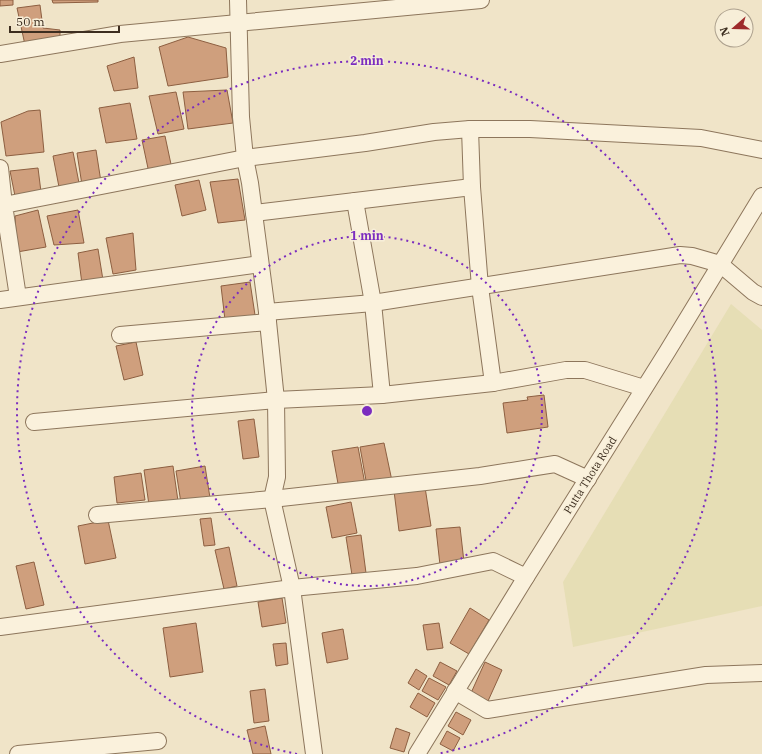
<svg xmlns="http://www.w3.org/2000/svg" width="762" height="754" font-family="'IBM Plex Serif',serif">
<rect width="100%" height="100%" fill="#f0e4c8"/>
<!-- farmland -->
<path fill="#e6deb5" d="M731,304L762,330V606L573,647L563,582Z"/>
<!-- building -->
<g fill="#cf9f7d" stroke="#8d5f41">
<path d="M0,0H13V5L0,6Z"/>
<path d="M52,0H98V2L53,3Z"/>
<path d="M40,5L43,28L60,30V41L25,45L17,8Z"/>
<path d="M188,37L226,48L228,77L168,86L159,47Z"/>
<path d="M134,57L138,88L114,91L107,66Z"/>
<path d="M227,90L233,123L188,129L183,92Z"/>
<path d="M176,92L184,129L158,134L149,96Z"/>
<path d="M130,103L137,139L106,143L99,108Z"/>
<path d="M40,110L44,152L6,156L1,122L28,111Z"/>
<path d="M165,136L172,169L149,173L142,140Z"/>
<path d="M96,150L101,182L82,185L77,153Z"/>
<path d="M73,152L79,183L59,187L53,156Z"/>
<path d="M38,168L41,192L15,196L10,171Z"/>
<path d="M238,179L245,220L218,223L210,182Z"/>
<path d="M199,180L206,210L182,216L175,185Z"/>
<path d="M38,210L46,247L17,252L15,216Z"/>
<path d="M78,210L84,243L54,245L47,216Z"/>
<path d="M133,233L136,270L113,274L106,238Z"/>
<path d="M98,249L103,280L82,284L78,253Z"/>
<path d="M250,282L255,315L225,320L221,286Z"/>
<path d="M136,342L143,375L124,380L116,346Z"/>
<path d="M544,395L548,427L507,433L503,403L528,400L527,397Z"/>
<path d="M254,419L259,457L243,459L238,421Z"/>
<path d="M384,443L392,481L367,486L360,447Z"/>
<path d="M358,447L365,484L339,489L332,451Z"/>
<path d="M173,466L178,501L149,505L144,470Z"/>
<path d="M205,466L210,498L181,503L176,471Z"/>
<path d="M141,473L145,500L117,503L114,477Z"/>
<path d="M425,487L431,526L399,531L394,491Z"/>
<path d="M351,502L357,533L332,538L326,507Z"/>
<path d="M211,518L215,545L204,546L200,519Z"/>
<path d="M108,520L116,558L85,564L78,526Z"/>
<path d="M460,527L464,562L440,565L436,529Z"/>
<path d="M361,535L366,573L352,575L346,537Z"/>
<path d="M229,547L237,586L224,589L215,550Z"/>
<path d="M34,562L44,605L26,609L16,566Z"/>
<path d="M282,598L286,623L262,627L258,602Z"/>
<path d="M470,608L489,620L469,654L450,643Z"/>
<path d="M196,623L203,672L170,677L163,628Z"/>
<path d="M439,623L443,648L427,650L423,625Z"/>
<path d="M343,629L348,659L327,663L322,633Z"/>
<path d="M286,643L288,664L276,666L273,644Z"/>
<path d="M440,662L457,671L449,685L433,676Z"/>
<path d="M485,662L502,670L488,701L471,693Z"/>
<path d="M416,669L427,676L419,690L408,683Z"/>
<path d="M429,678L446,687L438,700L422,691Z"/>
<path d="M265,689L269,721L254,723L250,691Z"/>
<path d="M418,693L435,703L427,717L410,707Z"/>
<path d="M456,712L471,720L463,735L448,726Z"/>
<path d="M265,726L271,754H253L247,730Z"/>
<path d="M396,728L410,733L404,752L390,748Z"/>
<path d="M447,731L460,738L453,751L440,744Z"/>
</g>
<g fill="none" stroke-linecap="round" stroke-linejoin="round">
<!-- minor casing -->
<g stroke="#8d765c" stroke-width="18">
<g id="minor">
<path d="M238,0L241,117L245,158L250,183L267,312L276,400L277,477L272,499L292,588L314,754"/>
<path d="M0,54L120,34L481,0"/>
<path d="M470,129L472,187L480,287L493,383"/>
<path d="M0,168L4,205H0"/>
<path d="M355,201L373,303L382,395"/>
<path d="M254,213L472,187"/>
<path d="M18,297L4,205L245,158L365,143L434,132L470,129H530L701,138L762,150"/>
<path d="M0,300L260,264"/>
<path d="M267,312L373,303L680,255L692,256L720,264L753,292L762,297"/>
<path d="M120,335L268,322"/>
<path d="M34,422L276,400L382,395L493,383L566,370H585L644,388"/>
<path d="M97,515L272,499L480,476L555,464L588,479"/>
<path d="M0,627L292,588L417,576L493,561L526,577"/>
<path d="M455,691L487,710L706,675L762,673"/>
<path d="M18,754L158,741"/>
<path d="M417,754L526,577L667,352L762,196"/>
</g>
</g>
<!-- minor -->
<use href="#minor" stroke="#faf1dc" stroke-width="16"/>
</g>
<!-- distance rings -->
<g fill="none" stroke="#7b2cbf" stroke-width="2" stroke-dasharray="2 4">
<circle cx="367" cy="411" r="175"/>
<path d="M297 754A350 350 0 1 1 437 754"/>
</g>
<g text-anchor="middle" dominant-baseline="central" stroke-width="3" stroke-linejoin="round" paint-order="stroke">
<!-- street labels -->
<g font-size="11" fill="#3d2e20" stroke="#f7eed8">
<text transform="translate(590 475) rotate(-58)">Putta Thota Road</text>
</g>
</g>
<circle cx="367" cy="411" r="6" fill="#7b2cbf" stroke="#f7eed8" stroke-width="2"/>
<g font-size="12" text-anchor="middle" font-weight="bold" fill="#7b2cbf" stroke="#f7eed8" stroke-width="3" stroke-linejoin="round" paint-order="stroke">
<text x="367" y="65">2 min</text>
<text x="367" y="240">1 min</text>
</g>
<!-- north arrow -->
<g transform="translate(734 28) rotate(250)"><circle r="19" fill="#f7eed8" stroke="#ada18e"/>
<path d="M0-3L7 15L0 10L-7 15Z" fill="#9e2a2b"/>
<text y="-6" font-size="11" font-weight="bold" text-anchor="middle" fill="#3d2e20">N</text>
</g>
<!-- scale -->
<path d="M10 26v6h109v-6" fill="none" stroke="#3d2e20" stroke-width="2"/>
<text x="16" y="26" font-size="12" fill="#3d2e20" stroke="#f7eed8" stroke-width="3" paint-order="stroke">50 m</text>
</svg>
